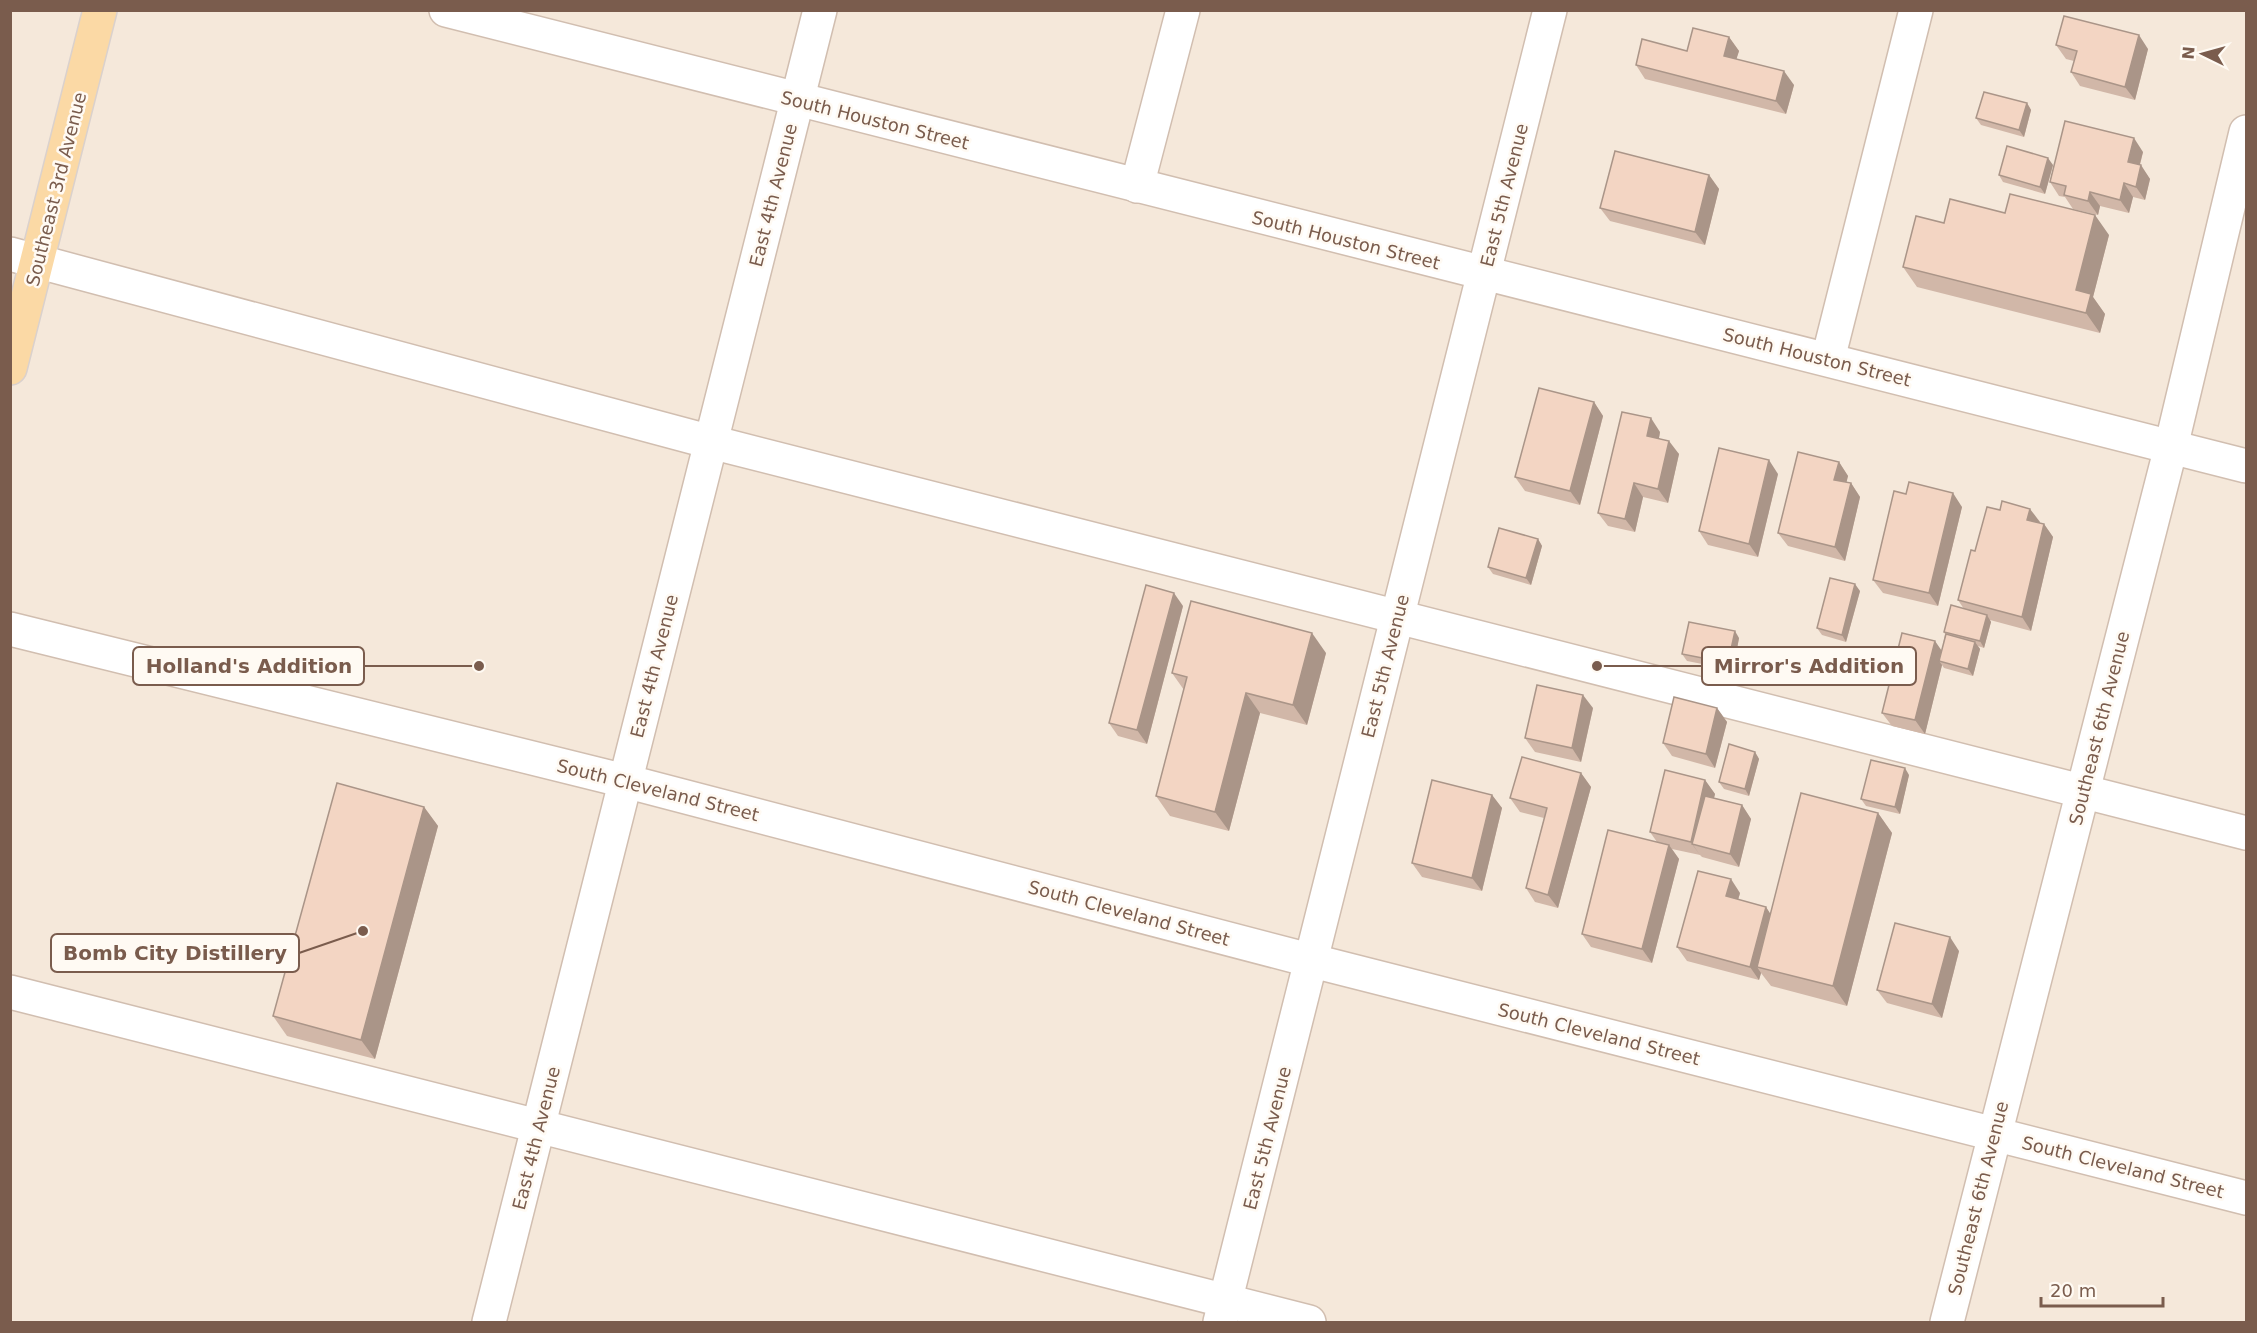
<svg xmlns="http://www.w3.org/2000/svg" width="2257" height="1333" font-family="'DejaVu Sans',sans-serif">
<rect width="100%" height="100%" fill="#fdf6ec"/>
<!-- residential -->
<path fill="#f5e8da" d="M10,11H2246V1322H11Z"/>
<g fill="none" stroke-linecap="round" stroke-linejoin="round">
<!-- minor casing -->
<g stroke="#d1beb0" stroke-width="36">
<g id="minor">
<path d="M446,10C1046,164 1646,315 2246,466"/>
<path d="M1137,186L1183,10"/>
<path d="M10,254L711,442L2246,833"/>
<path d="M1828,359L1916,10"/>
<path d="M10,629L625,781L1313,961L2246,1198"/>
<path d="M10,992L1309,1322"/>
<path d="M489,1322L820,10"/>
<path d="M1220,1322L1550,10"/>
<path d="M1947,1322L2171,447L2246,132"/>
</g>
</g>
<!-- major casing -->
<g stroke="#dad1cd" stroke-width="36">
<path id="major" d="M10,368L100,10"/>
</g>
<!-- minor -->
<use href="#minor" stroke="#fff" stroke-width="33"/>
<!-- major -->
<use href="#major" stroke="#fbd9a5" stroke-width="33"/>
</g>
<!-- wall -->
<g fill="#d1b7a8">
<path d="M1729,37L1739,51L1736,59L1794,85L1786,114L1645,79L1636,65L1687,51Z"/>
<path d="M2056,45L2148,49L2135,100L2080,86L2071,72L2074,61L2066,59Z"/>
<path d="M2027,103L2031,110L2024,137L1981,125L1976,118Z"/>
<path d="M2143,152L2140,165L2150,179L2145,200L2133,197L2129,213L2100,206L2098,215L2073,209L2065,197L2059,196L2050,182Z"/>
<path d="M2053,165L2045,194L2003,182L1999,175Z"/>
<path d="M1709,175L1719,189L1705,245L1610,221L1600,208Z"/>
<path d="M2005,213L2109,235L2093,297L2105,314L2100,333L1917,287L1903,267L1944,223Z"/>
<path d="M1594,402L1603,416L1580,505L1525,491L1515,477Z"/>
<path d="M1660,432L1659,438L1679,454L1668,503L1643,497L1635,532L1608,526L1598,513Z"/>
<path d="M1839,462L1848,476L1846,482L1851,483L1860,497L1845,561L1788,546L1778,533Z"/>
<path d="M1778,474L1758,557L1708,545L1699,531Z"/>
<path d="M1906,494L1962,507L1938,606L1883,593L1873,580Z"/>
<path d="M2030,509L2039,523L2044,524L2053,537L2031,631L1990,620L1991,622L1984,648L1978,646L1980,649L1973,676L1944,668L1942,665L1925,734L1892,726L1882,713L1942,650L1945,634L1944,632L1964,609L1958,600L1975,551Z"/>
<path d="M1538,539L1542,546L1531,585L1493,574L1488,567Z"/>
<path d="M1860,591L1846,642L1822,635L1817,628Z"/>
<path d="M1183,606L1147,744L1118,736L1109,723Z"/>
<path d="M1739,638L1733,670L1687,661L1682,654Z"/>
<path d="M1326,653L1307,725L1260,713L1229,831L1170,816L1156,796L1184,690L1172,673Z"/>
<path d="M1593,708L1581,762L1535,752L1525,738Z"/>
<path d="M1717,708L1727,722L1715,768L1672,756L1663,743Z"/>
<path d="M1755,752L1759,759L1749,796L1724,789L1719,782Z"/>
<path d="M1581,773L1591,787L1558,908L1535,902L1526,888L1544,818L1520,812L1510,798Z"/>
<path d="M1909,775L1900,814L1866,806L1861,799Z"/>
<path d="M1705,780L1715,794L1714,798L1742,805L1751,819L1739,867L1702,857L1700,855L1672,849L1679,859L1652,963L1591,947L1582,934L1657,842L1650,832Z"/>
<path d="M1492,795L1502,808L1482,891L1422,877L1412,863Z"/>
<path d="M424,807L438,826L375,1059L287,1036L273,1016Z"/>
<path d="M1878,813L1892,833L1847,1006L1771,986L1761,973L1759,980L1687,961L1677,947L1740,893L1738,900L1766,907L1770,914Z"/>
<path d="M1959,951L1942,1018L1887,1003L1877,990Z"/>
</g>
<!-- shaded-wall -->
<g fill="#aa9588">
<path d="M2139,35L2148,49L2135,100L2125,87Z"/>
<path d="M1729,37L1739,51L1733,70L1724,56Z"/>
<path d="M1784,71L1794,85L1786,114L1776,101Z"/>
<path d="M2027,103L2031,110L2024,137L2019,130Z"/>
<path d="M2134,138L2143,152L2137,175L2128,162Z"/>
<path d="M2048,158L2053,165L2045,194L2040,187Z"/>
<path d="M2141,165L2150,179L2145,200L2136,187Z"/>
<path d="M1709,175L1719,189L1705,245L1695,232Z"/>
<path d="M2124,183L2133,197L2129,213L2120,200Z"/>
<path d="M2090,192L2100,206L2098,215L2088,201Z"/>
<path d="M2095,215L2109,235L2093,297L2105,314L2100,333L2086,313L2076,290Z"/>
<path d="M1594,402L1603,416L1580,505L1570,491Z"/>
<path d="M1651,418L1660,432L1657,449L1647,436Z"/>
<path d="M1669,441L1679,454L1668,503L1658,489Z"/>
<path d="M1769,460L1778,474L1758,557L1749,544Z"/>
<path d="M1839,462L1848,476L1844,493L1834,480Z"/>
<path d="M1634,483L1643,497L1635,532L1625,519Z"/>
<path d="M1851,483L1860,497L1845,561L1835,547Z"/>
<path d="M1953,493L1962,507L1938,606L1929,593Z"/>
<path d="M2030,509L2040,522L2037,533L2027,520Z"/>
<path d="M2044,524L2053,537L2031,631L2022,617Z"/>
<path d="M1538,539L1542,546L1531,585L1526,578Z"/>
<path d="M1855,584L1860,591L1846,642L1842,635Z"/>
<path d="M1174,593L1183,606L1147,744L1137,730Z"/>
<path d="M1987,615L1991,622L1984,648L1980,641Z"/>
<path d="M1735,631L1739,638L1733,670L1728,663Z"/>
<path d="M1312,633L1326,653L1307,725L1293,705Z"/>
<path d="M1935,641L1944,654L1939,661L1942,665L1925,734L1915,720Z"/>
<path d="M1975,642L1980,649L1973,676L1968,669Z"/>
<path d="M1246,693L1260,713L1229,831L1215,812Z"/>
<path d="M1583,695L1593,708L1581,762L1572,748Z"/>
<path d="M1717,708L1727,722L1715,768L1706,754Z"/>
<path d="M1755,752L1759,759L1749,796L1745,789Z"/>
<path d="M1905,768L1909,775L1900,814L1895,807Z"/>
<path d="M1581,773L1591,787L1558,908L1548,895Z"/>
<path d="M1705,780L1715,794L1702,846L1692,844L1700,855L1691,842Z"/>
<path d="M1492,795L1502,808L1482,891L1472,878Z"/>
<path d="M1742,805L1751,819L1739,867L1730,854Z"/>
<path d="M424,807L438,826L375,1059L361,1040Z"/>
<path d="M1878,813L1892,833L1847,1006L1833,986Z"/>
<path d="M1669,845L1679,859L1652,963L1642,949Z"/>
<path d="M1731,879L1740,893L1735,910L1726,896Z"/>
<path d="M1766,907L1775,921L1757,967L1761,973L1759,980L1750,967Z"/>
<path d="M1950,937L1959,951L1942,1018L1932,1004Z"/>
</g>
<!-- building -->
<g fill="#f3d5c3" stroke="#aa9588" stroke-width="1.5">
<path d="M2064,16L2139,35L2125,87L2071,72L2077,51L2056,45Z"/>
<path d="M1693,28L1729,37L1724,56L1784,71L1776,101L1636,65L1642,39L1687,51Z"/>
<path d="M1984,92L2027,103L2019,130L1976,118Z"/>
<path d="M2065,121L2134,138L2128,162L2141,165L2136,187L2124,183L2120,200L2090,192L2088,201L2064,195L2066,186L2050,182Z"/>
<path d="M2007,146L2048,158L2040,187L1999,175Z"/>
<path d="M1615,151L1709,175L1695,232L1600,208Z"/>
<path d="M2010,194L2095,215L2076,290L2091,294L2086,313L1903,267L1916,216L1944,223L1950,199L2005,213Z"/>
<path d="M1539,388L1594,402L1570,491L1515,477Z"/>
<path d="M1622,412L1651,418L1647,436L1669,441L1658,489L1634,483L1625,519L1598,513Z"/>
<path d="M1719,448L1769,460L1749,544L1699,531Z"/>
<path d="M1798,452L1839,462L1834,480L1851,483L1835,547L1778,533Z"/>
<path d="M1909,482L1953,493L1929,593L1873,580L1894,491L1906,494Z"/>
<path d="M2002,501L2030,509L2027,520L2044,524L2022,617L1958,600L1971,550L1975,551L1987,507L2000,510Z"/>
<path d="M1499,528L1538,539L1526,578L1488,567Z"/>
<path d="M1830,578L1855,584L1842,635L1817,628Z"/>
<path d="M1146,585L1174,593L1137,730L1109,723Z"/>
<path d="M1191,601L1312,633L1293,705L1246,693L1215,812L1156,796L1187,677L1172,673Z"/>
<path d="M1951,605L1987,615L1980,641L1944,632Z"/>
<path d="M1689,622L1735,631L1728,663L1682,654Z"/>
<path d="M1902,633L1935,641L1915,720L1882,713Z"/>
<path d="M1946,634L1975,642L1968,669L1939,661Z"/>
<path d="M1537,685L1583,695L1572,748L1525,738Z"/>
<path d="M1674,697L1717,708L1706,754L1663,743Z"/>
<path d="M1729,744L1755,752L1745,789L1719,782Z"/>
<path d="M1522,757L1581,773L1548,895L1526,888L1547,808L1510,798Z"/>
<path d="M1871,760L1905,768L1895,807L1861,799Z"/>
<path d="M1665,770L1705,780L1691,842L1650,832Z"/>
<path d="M1432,780L1492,795L1472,878L1412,863Z"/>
<path d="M337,783L424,807L361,1040L273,1016Z"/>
<path d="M1801,793L1878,813L1833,986L1757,967Z"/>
<path d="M1705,796L1742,805L1730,854L1692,844Z"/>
<path d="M1608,830L1669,845L1642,949L1582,934Z"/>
<path d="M1698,871L1731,879L1726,896L1766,907L1750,967L1677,947Z"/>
<path d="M1895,923L1950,937L1932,1004L1877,990Z"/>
</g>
<g text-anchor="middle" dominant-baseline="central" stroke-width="5" stroke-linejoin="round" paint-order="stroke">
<!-- street labels -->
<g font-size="18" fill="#7a5c4d" stroke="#fffaf3">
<text transform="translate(875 120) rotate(14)">South Houston Street</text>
<text transform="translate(56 189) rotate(-76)">Southeast 3rd Avenue</text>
<text transform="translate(773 195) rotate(-76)">East 4th Avenue</text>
<text transform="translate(1504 195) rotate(-76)">East 5th Avenue</text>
<text transform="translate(1346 240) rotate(14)">South Houston Street</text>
<text transform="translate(1817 357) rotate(14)">South Houston Street</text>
<text transform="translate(654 666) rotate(-76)">East 4th Avenue</text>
<text transform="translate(1385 666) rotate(-76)">East 5th Avenue</text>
<text transform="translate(2099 728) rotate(-76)">Southeast 6th Avenue</text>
<text transform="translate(658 790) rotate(14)">South Cleveland Street</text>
<text transform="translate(1129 913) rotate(15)">South Cleveland Street</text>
<text transform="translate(1599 1034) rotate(14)">South Cleveland Street</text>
<text transform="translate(536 1138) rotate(-76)">East 4th Avenue</text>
<text transform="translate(1267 1138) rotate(-76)">East 5th Avenue</text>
<text transform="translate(2123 1167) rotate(14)">South Cleveland Street</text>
<text transform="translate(1978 1198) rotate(-76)">Southeast 6th Avenue</text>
</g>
</g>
<!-- callouts -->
<path fill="none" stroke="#7a5c4d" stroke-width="2" d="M1597 666L1702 666M479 666L364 666M363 931L299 953"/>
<g fill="#7a5c4d" stroke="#fffaf3" stroke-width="2">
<circle cx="1597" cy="666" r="6"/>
<circle cx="479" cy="666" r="6"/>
<circle cx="363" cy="931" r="6"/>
</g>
<g fill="#fffaf3" stroke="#7a5c4d" stroke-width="2">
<rect x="1702" y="647" width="214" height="38" rx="6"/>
<rect x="133" y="647" width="231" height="38" rx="6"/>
<rect x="51" y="934" width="248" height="38" rx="6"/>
</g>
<g font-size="20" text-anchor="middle" font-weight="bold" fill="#7a5c4d">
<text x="1809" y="673">Mirror's Addition</text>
<text x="249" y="673">Holland's Addition</text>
<text x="175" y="960">Bomb City Distillery</text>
</g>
<!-- border -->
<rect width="2257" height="1333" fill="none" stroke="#7a5c4d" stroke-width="24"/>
<!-- north arrow -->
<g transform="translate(2203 54) rotate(275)" stroke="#fffaf3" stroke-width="4.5" paint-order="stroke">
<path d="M0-4.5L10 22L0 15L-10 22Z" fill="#7a5c4d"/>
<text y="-9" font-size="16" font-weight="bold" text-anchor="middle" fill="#7a5c4d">N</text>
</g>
<!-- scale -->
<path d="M2041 1297v9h122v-9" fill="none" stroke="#7a5c4d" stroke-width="3"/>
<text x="2050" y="1297" font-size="18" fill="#7a5c4d" stroke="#fffaf3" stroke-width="4.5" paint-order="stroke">20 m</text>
</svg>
